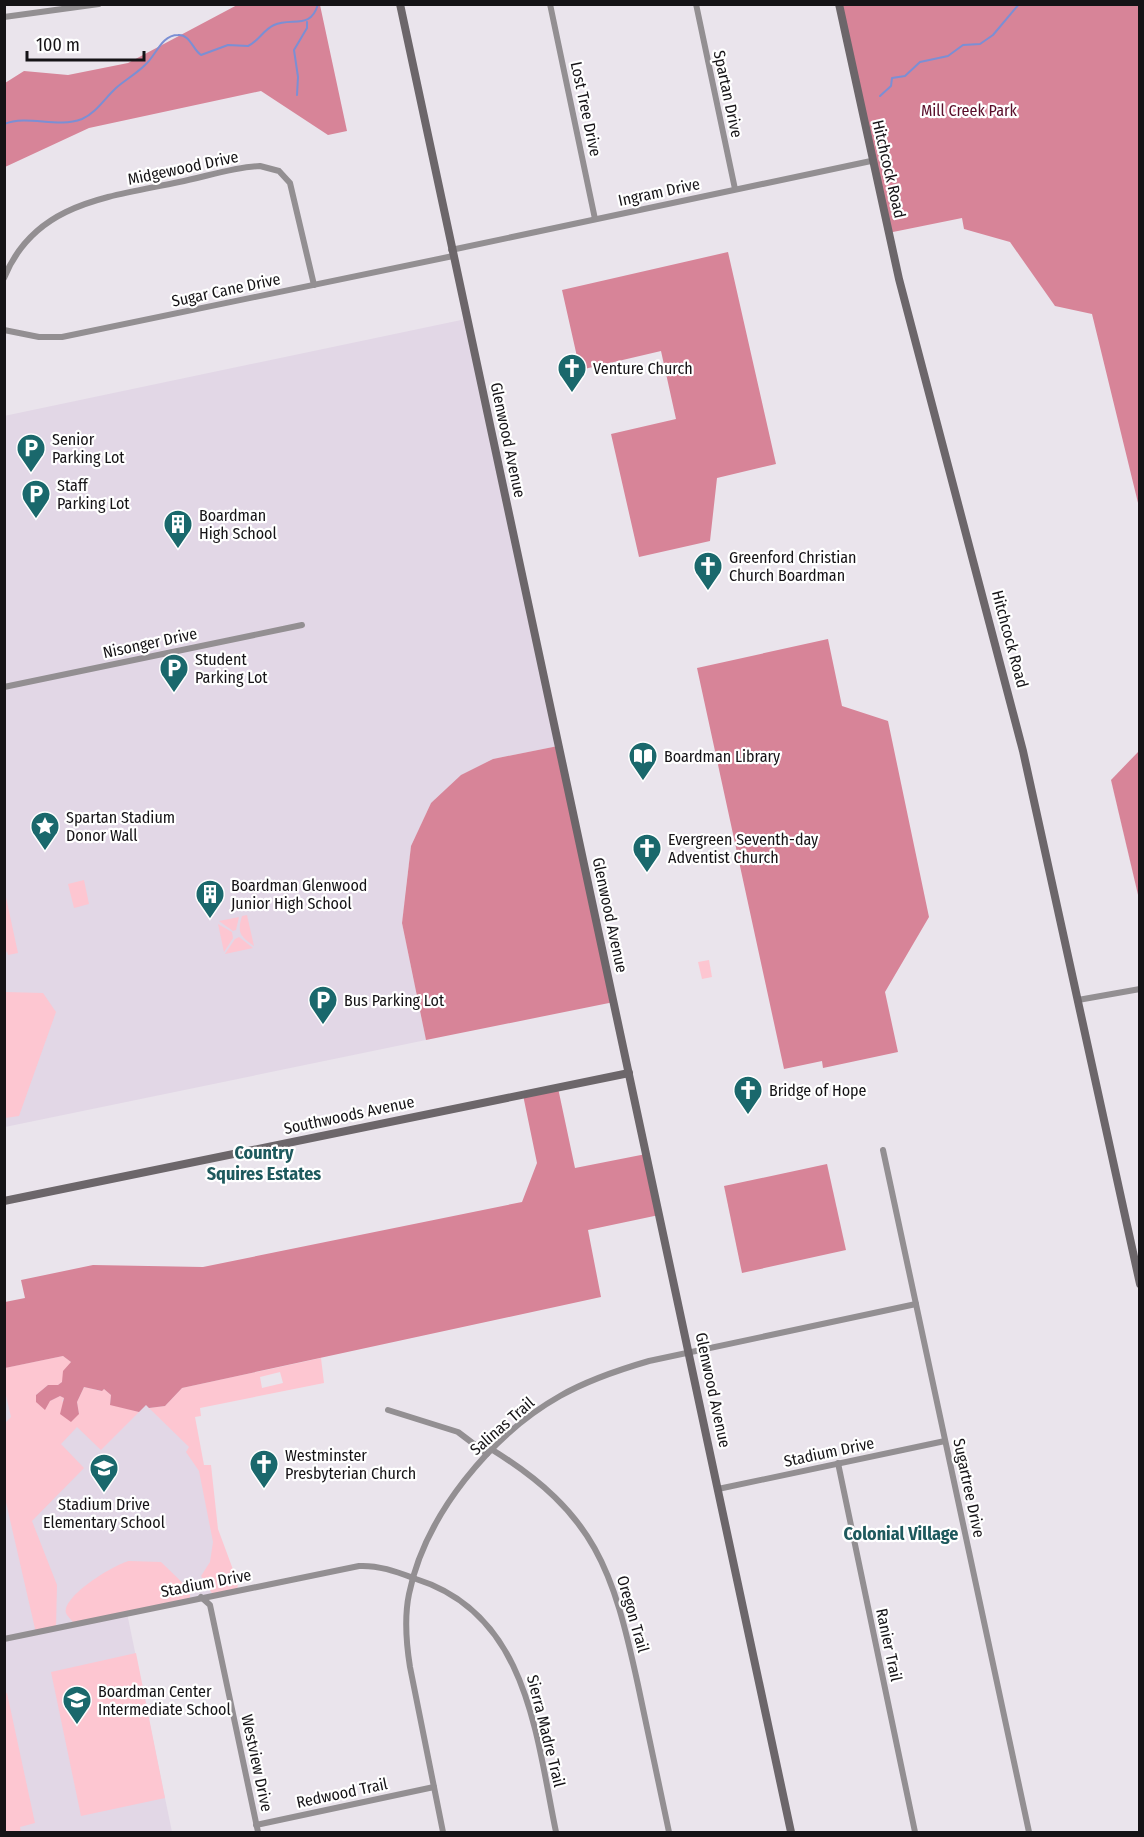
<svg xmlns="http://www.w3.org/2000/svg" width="1144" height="1837" font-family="'Fira Sans Condensed',sans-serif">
<rect width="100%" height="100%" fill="#eae4ec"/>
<!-- built -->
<g fill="#e2d7e6">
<path d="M466,319L558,746L493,759L431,803L411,846L402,923L426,1040L5,1127L4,416Z"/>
<path d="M5,1368L182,1388L226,1593L127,1613L172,1832H5Z"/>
</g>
<!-- green -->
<g fill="#fdc6d1" fill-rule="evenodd">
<path d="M84,880L89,904L74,908L68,884Z"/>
<path d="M4,888L18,953L8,955L7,951L5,955Z"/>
<path d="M247,915L254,946C240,936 237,933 242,916Z"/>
<path d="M239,917L236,930L233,931L219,921Z"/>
<path d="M218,924L232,932L233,938L224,952Z"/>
<path d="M239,937L253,948L225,954L235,939Z"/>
<path d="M709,960L712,977L702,979L698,962Z"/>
<path d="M5,992L43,993L56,1012L19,1116L5,1118Z"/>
<path d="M63,1356L71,1362L62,1382L58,1385H48L36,1395L50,1401L60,1396L64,1398L62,1401L79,1414L77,1402L84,1387L101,1391L104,1389L111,1395L110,1404L139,1412L101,1450L77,1427L61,1444L84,1468L32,1521L57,1585L56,1628L36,1633L5,1498V1423L11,1417L5,1391L4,1368Z"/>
<path d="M321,1358L324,1383L200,1408L201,1416L195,1417L204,1465H211L218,1529L238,1583L237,1591L213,1595L201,1576L210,1562L213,1542L199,1471L186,1452L189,1447L149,1408L165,1406L182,1388ZM280,1372L283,1383L262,1388L260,1377Z"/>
<path d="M129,1561L161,1562L190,1590V1600L74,1624C72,1620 67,1616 66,1613C62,1596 115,1564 129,1561Z"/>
<path d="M136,1653L165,1798L81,1816L51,1672Z"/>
<path d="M7,1693L35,1823L20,1827L21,1832H5L4,1694Z"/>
</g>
<!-- forest -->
<g fill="#d78498">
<path d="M239,4L320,5L347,131L328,135L261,91L89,128L5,167V83L24,71L68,75L128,63Z"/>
<path d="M839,5H1139V507L1092,314L1055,306L1010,242L964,229L962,218L888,233Z"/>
<path d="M728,252L776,464L717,478L710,541L639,557L611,434L676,419L661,351L580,370L562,290Z"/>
<path d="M828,639L842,706L888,721L929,917L885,992L898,1052L823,1068L822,1061L784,1069L697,668Z"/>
<path d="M558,746L614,1002L426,1040L402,923L411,846L431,803L461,775L493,759Z"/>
<path d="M1139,751V899L1111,780Z"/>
<path d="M558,1088L575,1168L646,1154L659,1215L588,1230L601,1297L182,1388L165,1406L149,1408L146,1405L139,1412L110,1405L111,1395L104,1389L102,1391L84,1387L77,1402L79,1414L71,1422L60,1414L64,1398L60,1396L50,1401L45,1410L36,1402V1395L48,1385H58L62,1382L63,1371L71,1362L63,1356L5,1368V1302L25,1298L21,1280L93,1265L203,1267L522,1202L537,1163L523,1095Z"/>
<path d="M827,1164L846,1250L742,1273L724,1186Z"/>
</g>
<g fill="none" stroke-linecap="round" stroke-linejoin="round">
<!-- stream -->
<g stroke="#7b8fd4" stroke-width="2">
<path d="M297,95L298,77L294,50L307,28V22"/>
<path d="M880,96L891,86L892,78L905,76L920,62L948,56L963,45L980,44L993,35L1019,4"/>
<path d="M4,124C29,114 56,129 82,119C96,113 105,98 116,88C125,80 136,74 145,65C156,56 161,35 178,35C190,34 193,50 201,55L228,45L248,46C259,41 263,30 274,25C292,17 311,30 318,4"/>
</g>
<!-- street -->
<g stroke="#938f92" stroke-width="6">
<path d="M550,4L595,219"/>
<path d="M696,4L735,189"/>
<path d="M4,17L99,4"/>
<path d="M451,250L871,161"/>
<path d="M4,278C35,202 109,197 179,182C205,177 233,167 260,166L279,171L290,183L314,285"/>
<path d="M4,330L39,337H62L453,256"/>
<path d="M4,687L302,625"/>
<path d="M1078,1000L1140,989"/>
<path d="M883,1150L1029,1832"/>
<path d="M388,1410L458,1432L487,1454"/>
<path d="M491,1449C596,1514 613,1570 638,1685C648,1734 659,1783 669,1832"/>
<path d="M838,1463L915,1832"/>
<path d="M718,1489L945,1441"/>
<path d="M201,1597L210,1605L258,1832"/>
<path d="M4,1639L359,1566C379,1565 397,1572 416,1579C528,1614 536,1736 556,1832"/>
<path d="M256,1825L434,1787"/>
<path d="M443,1832L410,1667C406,1642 404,1618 409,1594C425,1515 491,1435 560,1396C588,1380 618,1370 649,1361L916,1304"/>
</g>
<!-- secondary -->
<g stroke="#6c666a" stroke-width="8">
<path d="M400,4L791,1832"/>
<path d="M839,4L899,279L1023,751L1140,1284"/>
<path d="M4,1201L629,1073"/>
</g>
</g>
<!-- icons -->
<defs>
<g id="church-pin" transform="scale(1.5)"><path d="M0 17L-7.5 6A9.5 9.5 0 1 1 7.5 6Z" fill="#1a686c" stroke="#fff"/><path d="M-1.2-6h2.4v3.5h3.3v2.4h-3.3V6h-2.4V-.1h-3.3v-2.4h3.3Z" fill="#fff"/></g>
<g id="parking-pin" transform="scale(1.5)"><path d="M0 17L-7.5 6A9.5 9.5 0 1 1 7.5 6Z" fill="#1a686c" stroke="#fff"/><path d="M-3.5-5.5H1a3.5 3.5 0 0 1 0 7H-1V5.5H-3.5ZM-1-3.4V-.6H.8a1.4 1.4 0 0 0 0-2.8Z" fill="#fff"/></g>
<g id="building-pin" transform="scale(1.5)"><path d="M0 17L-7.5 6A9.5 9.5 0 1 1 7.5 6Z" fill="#1a686c" stroke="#fff"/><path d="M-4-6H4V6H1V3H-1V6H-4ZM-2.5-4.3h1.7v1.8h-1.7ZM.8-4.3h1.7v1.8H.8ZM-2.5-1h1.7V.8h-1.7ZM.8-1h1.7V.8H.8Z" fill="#fff"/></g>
<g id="library-pin" transform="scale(1.5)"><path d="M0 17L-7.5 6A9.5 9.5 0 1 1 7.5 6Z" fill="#1a686c" stroke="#fff"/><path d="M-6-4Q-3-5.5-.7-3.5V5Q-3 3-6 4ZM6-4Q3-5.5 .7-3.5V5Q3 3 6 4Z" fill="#fff"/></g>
<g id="sight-pin" transform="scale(1.5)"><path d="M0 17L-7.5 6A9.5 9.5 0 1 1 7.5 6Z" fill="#1a686c" stroke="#fff"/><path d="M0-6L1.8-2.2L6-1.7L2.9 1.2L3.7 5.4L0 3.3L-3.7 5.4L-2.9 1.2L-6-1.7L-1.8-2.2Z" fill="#fff"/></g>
<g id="school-pin" transform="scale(1.5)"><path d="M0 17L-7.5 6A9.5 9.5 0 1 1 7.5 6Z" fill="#1a686c" stroke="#fff"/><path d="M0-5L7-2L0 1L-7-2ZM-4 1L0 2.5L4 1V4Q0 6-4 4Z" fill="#fff"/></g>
</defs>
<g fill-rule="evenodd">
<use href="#church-pin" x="572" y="368"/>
<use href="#parking-pin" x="31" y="448"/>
<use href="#parking-pin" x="36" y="494"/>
<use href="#building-pin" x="178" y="524"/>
<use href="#church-pin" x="708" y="566"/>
<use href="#parking-pin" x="174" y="668"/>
<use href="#library-pin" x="643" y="756"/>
<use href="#sight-pin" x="45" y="826"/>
<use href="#church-pin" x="647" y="848"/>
<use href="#building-pin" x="210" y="894"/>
<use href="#parking-pin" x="323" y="1000"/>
<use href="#church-pin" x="748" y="1090"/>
<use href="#church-pin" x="264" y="1464"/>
<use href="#school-pin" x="104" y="1468"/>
<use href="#school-pin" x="77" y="1700"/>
</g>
<g text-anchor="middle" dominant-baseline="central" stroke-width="4.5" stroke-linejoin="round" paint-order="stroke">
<!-- street labels -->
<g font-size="16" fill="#151316" stroke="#fff">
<text transform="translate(728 94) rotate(78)">Spartan Drive</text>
<text transform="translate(586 109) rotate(78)">Lost Tree Drive</text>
<text transform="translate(183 168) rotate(-12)">Midgewood Drive</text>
<text transform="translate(889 169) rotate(77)">Hitchcock Road</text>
<text transform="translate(659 192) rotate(-12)">Ingram Drive</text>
<text transform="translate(226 290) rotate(-12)">Sugar Cane Drive</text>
<text transform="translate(508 440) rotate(78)">Glenwood Avenue</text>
<text transform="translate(1010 639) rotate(75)">Hitchcock Road</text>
<text transform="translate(150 643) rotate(-12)">Nisonger Drive</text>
<text transform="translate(610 915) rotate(78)">Glenwood Avenue</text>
<text transform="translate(349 1115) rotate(-12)">Southwoods Avenue</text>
<text transform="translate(713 1390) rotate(78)">Glenwood Avenue</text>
<text transform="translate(502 1426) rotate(-41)">Salinas Trail</text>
<text transform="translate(829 1452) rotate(-12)">Stadium Drive</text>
<text transform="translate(969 1488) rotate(78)">Sugartree Drive</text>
<text transform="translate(206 1583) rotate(-11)">Stadium Drive</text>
<text transform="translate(633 1614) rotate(74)">Oregon Trail</text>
<text transform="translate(889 1645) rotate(78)">Ranier Trail</text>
<text transform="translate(546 1731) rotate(76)">Sierra Madre Trail</text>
<text transform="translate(257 1763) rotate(78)">Westview Drive</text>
<text transform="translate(342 1793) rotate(-12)">Redwood Trail</text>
</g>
<!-- park labels -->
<g font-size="16" fill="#580d29" stroke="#fff">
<text x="969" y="110">Mill Creek Park</text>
</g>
<!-- poi labels -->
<g font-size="16" fill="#151316" stroke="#fff" text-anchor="start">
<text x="593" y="368">Venture Church</text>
<text x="52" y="439">Senior<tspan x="52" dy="18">Parking Lot</tspan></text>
<text x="57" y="485">Staff<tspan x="57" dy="18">Parking Lot</tspan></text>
<text x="199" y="515">Boardman<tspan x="199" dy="18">High School</tspan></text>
<text x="729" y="557">Greenford Christian<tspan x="729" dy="18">Church Boardman</tspan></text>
<text x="195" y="659">Student<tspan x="195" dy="18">Parking Lot</tspan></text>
<text x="664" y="756">Boardman Library</text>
<text x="66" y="817">Spartan Stadium<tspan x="66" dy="18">Donor Wall</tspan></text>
<text x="668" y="839">Evergreen Seventh-day<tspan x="668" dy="18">Adventist Church</tspan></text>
<text x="231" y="885">Boardman Glenwood<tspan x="231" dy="18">Junior High School</tspan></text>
<text x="344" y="1000">Bus Parking Lot</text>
<text x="769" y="1090">Bridge of Hope</text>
<text x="285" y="1455">Westminster<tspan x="285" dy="18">Presbyterian Church</tspan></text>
<text x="104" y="1504" text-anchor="middle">Stadium Drive<tspan x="104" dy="18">Elementary School</tspan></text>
<text x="98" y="1691">Boardman Center<tspan x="98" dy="18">Intermediate School</tspan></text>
</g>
<!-- neighbourhood labels -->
<g font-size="18" font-weight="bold" fill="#1e595d" stroke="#fff">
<text x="264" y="1153">Country<tspan x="264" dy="21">Squires Estates</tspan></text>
<text x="901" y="1534">Colonial Village</text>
</g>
</g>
<!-- border -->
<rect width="1144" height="1837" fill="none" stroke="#151316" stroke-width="12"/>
<!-- scale -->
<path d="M27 51v9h117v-9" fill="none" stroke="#151316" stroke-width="3"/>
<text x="36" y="51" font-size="18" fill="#151316" stroke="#ffffff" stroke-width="4.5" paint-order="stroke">100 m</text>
</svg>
